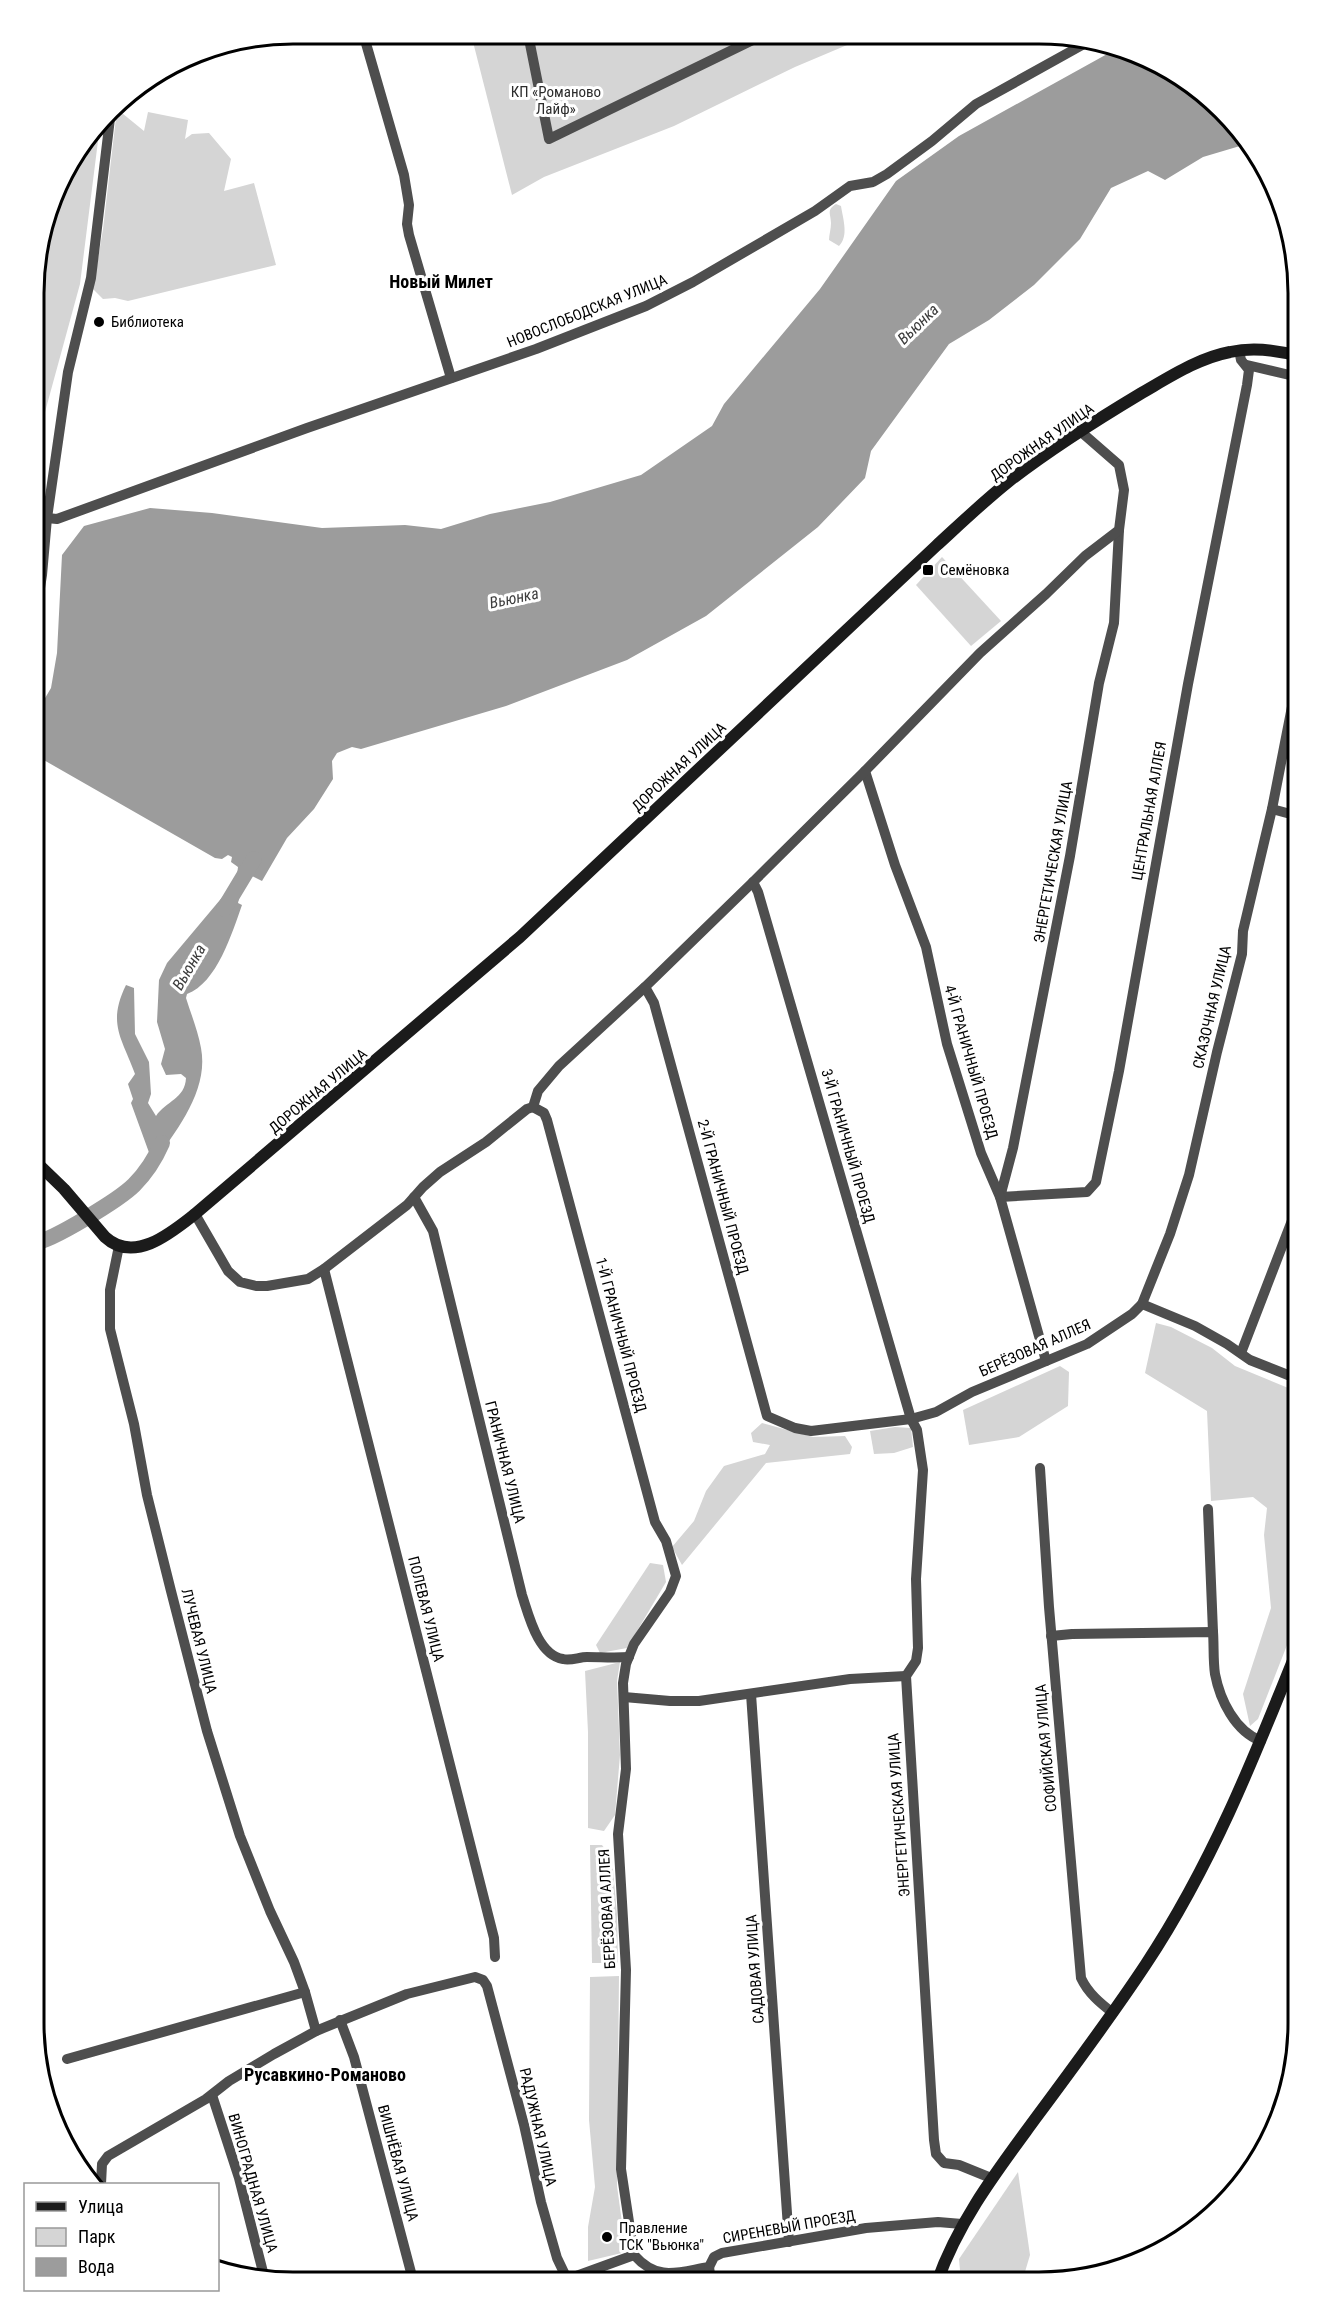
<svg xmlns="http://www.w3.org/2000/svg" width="1331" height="2315" font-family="'Roboto Condensed',sans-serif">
<rect width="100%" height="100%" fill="#fff"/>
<!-- green -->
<g fill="#d5d5d5">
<path d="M471,34L866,37L795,67L674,126L544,177L512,195Z"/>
<path d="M117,109L144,131L148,112L188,120L185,139L192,134L209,133L231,159L224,191L254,183L276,265L128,301L115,298L103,299L93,289L103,229Z"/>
<path d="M100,125L80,284L45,412L35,565V259L60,177Z"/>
<path d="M836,204L841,206C843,219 849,236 839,246L829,240C829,235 831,229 831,223C831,214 826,210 836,204Z"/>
<path d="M942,557L1001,621L971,646L916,585Z"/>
<path d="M1156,1323L1171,1327L1212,1348L1235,1366L1298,1392V1617L1258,1719L1250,1726L1243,1694L1271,1608L1264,1535L1267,1508L1253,1497L1211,1501L1207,1411L1145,1373Z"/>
<path d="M1060,1366L1069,1372L1068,1406L1019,1437L969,1445L963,1410Z"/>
<path d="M762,1423L813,1437L845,1436L852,1447L850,1454L766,1463L682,1565L672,1547L694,1521L706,1491L724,1466L765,1454L770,1445L753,1442L751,1433Z"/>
<path d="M895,1427L911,1428L913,1447L894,1453L874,1454L870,1431Z"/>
<path d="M650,1563L663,1565L666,1582L627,1648L600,1653L596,1645Z"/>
<path d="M620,1662L617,1681L620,1755L615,1815L604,1831L588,1828V1732L585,1671Z"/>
<path d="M590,1845H602L612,1859L617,1914L618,1963H592Z"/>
<path d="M619,1976L617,2186L626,2252L588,2261V2227L595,2187L589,2120L590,1977Z"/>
<path d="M1018,2172L1030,2255L1022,2282H961L959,2259Z"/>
</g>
<!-- water -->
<g fill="#9c9c9c">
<path d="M1118,48L1153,60L1209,97L1250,143L1203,157L1165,180L1148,171L1111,188L1080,239L1034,285L989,320L949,344L871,451L865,478L818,527L706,616L627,660L506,706L361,749L352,747L337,753L332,761L333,779L314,809L287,838L262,881L252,876L248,881L237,875L238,867L231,862L232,857L228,855L222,859L215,858L35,755V715L51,688L57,653L62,555L84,526L150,508L212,513L322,528L405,525L441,529L490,514L550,502L641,475L712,426L724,404L820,289L896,181L959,136Z"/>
<path d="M230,888L240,894L238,903L242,905C232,933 217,983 187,994L186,998C191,1014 198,1031 201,1048C209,1090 177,1130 154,1162L151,1158L131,1103L133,1099L128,1084L135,1074C122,1038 107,1024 126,985L134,988L135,1034L149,1062L151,1094L148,1103L156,1116C166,1101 185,1099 186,1078L181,1074L166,1075L161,1064L165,1049L157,1022L159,980L167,963Z"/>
</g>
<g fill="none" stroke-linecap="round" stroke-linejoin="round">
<!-- river -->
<g stroke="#9c9c9c" stroke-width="16">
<path d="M224,909L254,859"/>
<path d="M34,1243C52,1241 120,1199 134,1185C146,1173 155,1159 162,1143"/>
<path d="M33,1961V1958"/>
</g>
<!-- street -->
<g stroke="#4e4e4e" stroke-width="10">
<path d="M363,33L404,175L409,205L407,224L409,235L451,378"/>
<path d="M528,34L549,139L761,36"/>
<path d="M1247,365L1298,377"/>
<path d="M47,518L57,519L307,428L536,349L646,306L693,282L815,211L850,186L873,182L887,174L932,141L976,104L1093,39"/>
<path d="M1119,530L1114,623L1099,683L1070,856L1013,1148L1000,1197L1087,1192L1096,1182L1119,1071L1188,684L1247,385L1249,370L1241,360L1239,350"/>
<path d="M35,620L42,575L47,518L68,372L91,278L111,110"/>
<path d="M865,771L895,865L926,947L947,1044L981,1153L1000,1197L1046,1361"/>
<path d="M1272,809L1298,816"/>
<path d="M753,882L758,892L911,1419L917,1430L923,1470L916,1579L918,1648L916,1661L906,1676L934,2140L936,2154L944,2163L959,2165L991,2178"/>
<path d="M645,987L654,1003L767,1416L795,1428L811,1431L911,1419L936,1412L972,1392L1087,1344L1132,1314L1142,1304L1170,1234L1189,1175L1217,1052L1242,954L1243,931L1272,809L1298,676"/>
<path d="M533,1107L544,1113L547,1120L655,1522L666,1541L676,1576L670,1592L634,1644L626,1664L623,1683L626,1769L618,1834L626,1970L621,2169L634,2255"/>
<path d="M533,1107L538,1091L559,1066L645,987L753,882L865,771L980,653L1046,594L1085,556L1119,530L1124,490L1119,465L1080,431"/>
<path d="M414,1197L433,1231L522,1595C529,1616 538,1655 563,1659C571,1661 579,1657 587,1657C601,1657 614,1658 629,1657"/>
<path d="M195,1214L228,1271L240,1282L256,1286H267L308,1279L324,1269L407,1205L423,1187L440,1172L486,1142L527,1109L533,1107"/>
<path d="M119,1246L110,1290V1329L134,1424L147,1495L171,1591L207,1731L240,1836L270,1911L294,1962L305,1992L316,2031"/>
<path d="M324,1269L494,1938L495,1957"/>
<path d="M1142,1304L1195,1326L1227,1344L1250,1360L1298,1379"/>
<path d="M1241,1353L1298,1205"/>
<path d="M1040,1468L1049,1607L1081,1978C1088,1993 1100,2003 1113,2013"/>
<path d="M1208,1509L1213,1632"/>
<path d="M1051,1636L1072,1634L1213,1632C1214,1645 1213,1661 1215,1674C1220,1700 1235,1731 1261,1741"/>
<path d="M751,1694L789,2242"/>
<path d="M624,1697L670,1701H699L850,1679L906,1676"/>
<path d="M340,2020L354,2057L413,2280"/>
<path d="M67,2059L305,1992"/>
<path d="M212,2095L239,2178L265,2280"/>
<path d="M101,2184L102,2164L108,2156L206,2099L229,2081L274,2054L316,2031L407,1994L475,1977L483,1980L487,1986L524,2125L541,2202L557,2258L568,2281"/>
<path d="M634,2255C658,2282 678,2272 709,2267L714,2257L722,2253L866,2228L938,2222L962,2224"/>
<path d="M709,2267L711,2281"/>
<path d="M568,2279L634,2255"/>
</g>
<!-- secondary -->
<g stroke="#1b1b1b" stroke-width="12">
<path d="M34,1160L64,1189L105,1237C134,1264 171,1233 195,1214L520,937L936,546C960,524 983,502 1008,482C1049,450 1095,421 1140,394C1168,378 1198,358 1230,352C1253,347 1276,350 1298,356"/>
<path d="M937,2282C959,2220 997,2171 1035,2119C1073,2068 1111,2017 1146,1964C1212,1864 1254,1758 1298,1648"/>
</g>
</g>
<!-- markers -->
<g fill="#000" stroke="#fff" stroke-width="2">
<circle cx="99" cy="322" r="6"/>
<rect x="922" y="564" width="12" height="12" rx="3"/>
<circle cx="607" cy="2237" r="6"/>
</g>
<g text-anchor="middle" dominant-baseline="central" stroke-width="6" stroke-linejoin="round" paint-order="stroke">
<!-- park labels -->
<g font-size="15" fill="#2c2c2c" stroke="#fff">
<text x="556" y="92">КП «Романово<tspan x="556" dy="17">Лайф»</tspan></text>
</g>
<!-- street labels -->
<g font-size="15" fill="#000" stroke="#fff">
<text transform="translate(587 311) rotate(-22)">НОВОСЛОБОДСКАЯ УЛИЦА</text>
<text transform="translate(1042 442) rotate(-35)">ДОРОЖНАЯ УЛИЦА</text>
<text transform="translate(679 767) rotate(-43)">ДОРОЖНАЯ УЛИЦА</text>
<text transform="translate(1149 811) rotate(-80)">ЦЕНТРАЛЬНАЯ АЛЛЕЯ</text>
<text transform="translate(1053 862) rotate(-80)">ЭНЕРГЕТИЧЕСКАЯ УЛИЦА</text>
<text transform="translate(1212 1007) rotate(-77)">СКАЗОЧНАЯ УЛИЦА</text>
<text transform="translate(971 1062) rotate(74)">4-Й ГРАНИЧНЫЙ ПРОЕЗД</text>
<text transform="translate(318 1091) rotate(-40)">ДОРОЖНАЯ УЛИЦА</text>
<text transform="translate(848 1146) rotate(74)">3-Й ГРАНИЧНЫЙ ПРОЕЗД</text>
<text transform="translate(723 1197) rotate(75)">2-Й ГРАНИЧНЫЙ ПРОЕЗД</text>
<text transform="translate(621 1335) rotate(75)">1-Й ГРАНИЧНЫЙ ПРОЕЗД</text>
<text transform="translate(1035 1348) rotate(-24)">БЕРЁЗОВАЯ АЛЛЕЯ</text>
<text transform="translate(505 1462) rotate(76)">ГРАНИЧНАЯ УЛИЦА</text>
<text transform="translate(426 1609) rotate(76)">ПОЛЕВАЯ УЛИЦА</text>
<text transform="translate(199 1641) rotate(76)">ЛУЧЕВАЯ УЛИЦА</text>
<text transform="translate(1046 1748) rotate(-95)">СОФИЙСКАЯ УЛИЦА</text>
<text transform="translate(899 1815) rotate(-94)">ЭНЕРГЕТИЧЕСКАЯ УЛИЦА</text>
<text transform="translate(607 1909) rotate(-93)">БЕРЁЗОВАЯ АЛЛЕЯ</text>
<text transform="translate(755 1969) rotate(-94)">САДОВАЯ УЛИЦА</text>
<text transform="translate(538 2127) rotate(77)">РАДУЖНАЯ УЛИЦА</text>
<text transform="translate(398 2163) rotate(75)">ВИШНЁВАЯ УЛИЦА</text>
<text transform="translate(253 2183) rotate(74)">ВИНОГРАДНАЯ УЛИЦА</text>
<text transform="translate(789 2227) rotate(-10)">СИРЕНЕВЫЙ ПРОЕЗД</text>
</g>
<!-- poi labels -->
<g font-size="15" fill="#000" stroke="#fff" text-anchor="start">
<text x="111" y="322">Библиотека</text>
<text x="940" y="570">Семёновка</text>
<text x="619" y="2228">Правление<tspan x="619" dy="17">ТСК "Вьюнка"</tspan></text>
</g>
<!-- water labels -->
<g font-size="16" font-style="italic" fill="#3d3d3d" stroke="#fff">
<text transform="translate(918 324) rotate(-44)">Вьюнка</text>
<text transform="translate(514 598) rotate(-12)">Вьюнка</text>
<text transform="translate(189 967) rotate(-60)">Вьюнка</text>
</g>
<!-- quarter labels -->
<g font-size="18" font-weight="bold" fill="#000" stroke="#fff">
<text x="441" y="281">Новый Милет</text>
<text x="325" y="2074">Русавкино-Романово</text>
</g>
</g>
<!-- crop -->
<path d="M0 0H1331V2315H0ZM293 44H1039A249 249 0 0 1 1288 293V2023A249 249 0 0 1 1039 2272H293A249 249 0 0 1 44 2023V293A249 249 0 0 1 293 44Z" fill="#fff" fill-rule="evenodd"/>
<path fill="none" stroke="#000" stroke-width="3" d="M293 44H1039A249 249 0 0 1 1288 293V2023A249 249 0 0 1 1039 2272H293A249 249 0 0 1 44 2023V293A249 249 0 0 1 293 44Z"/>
<!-- legend -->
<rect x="24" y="2183" width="195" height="108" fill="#ffffff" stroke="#999999" stroke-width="1.5"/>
<rect x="36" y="2202" width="30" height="9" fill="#1b1b1b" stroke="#999999" stroke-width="1.5"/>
<text x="78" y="2213" font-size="18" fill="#000000">Улица</text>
<rect x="36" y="2228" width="30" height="18" fill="#d5d5d5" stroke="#999999" stroke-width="1.5"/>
<text x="78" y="2243" font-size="18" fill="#000000">Парк</text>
<rect x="36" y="2258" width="30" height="18" fill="#9c9c9c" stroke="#999999" stroke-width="1.5"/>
<text x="78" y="2273" font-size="18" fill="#000000">Вода</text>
</svg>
